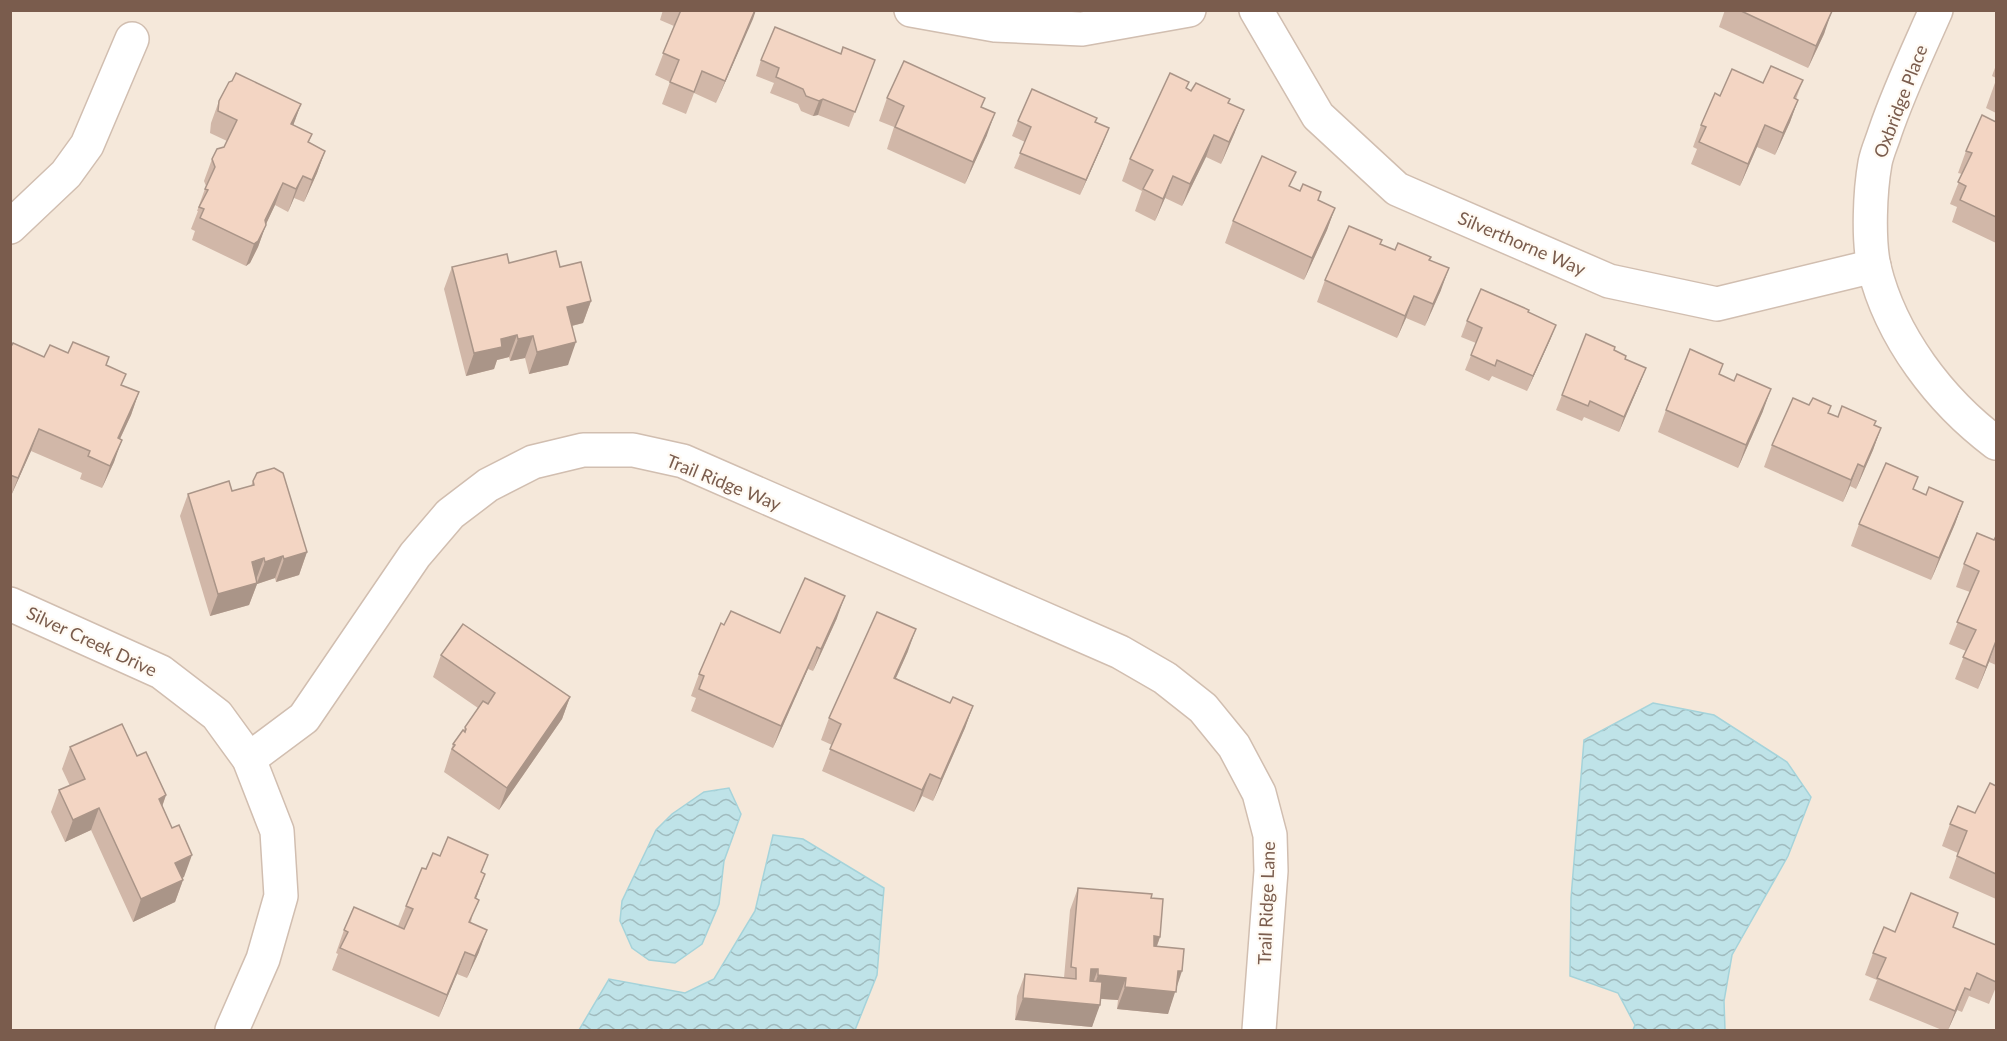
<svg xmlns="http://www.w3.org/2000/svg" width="2007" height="1041" font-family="Lato,sans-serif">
<defs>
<pattern id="water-waves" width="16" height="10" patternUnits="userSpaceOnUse" patternTransform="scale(1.5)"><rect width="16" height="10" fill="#bfe3e8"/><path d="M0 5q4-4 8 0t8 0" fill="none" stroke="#a0bbbe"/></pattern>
</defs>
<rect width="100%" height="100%" fill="#fdf6ec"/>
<!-- residential -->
<path fill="#f5e8da" d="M10,11H1996V1030H11Z"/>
<!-- water -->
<g fill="url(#water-waves)" stroke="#a5d3da" stroke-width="1.5">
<path d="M1653,703L1714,715L1787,762L1811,797L1788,856L1732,955L1724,1001L1725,1030H1633L1635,1025L1618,993L1570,976L1571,898L1584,740Z"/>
<path d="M729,788L741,814L724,861L719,904L702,944L675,963L649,960L632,948L620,921L622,901L656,830L672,814L704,792Z"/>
<path d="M773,835L803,839L884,888L877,975L855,1030H579L609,979L685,993L714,979L755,911Z"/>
</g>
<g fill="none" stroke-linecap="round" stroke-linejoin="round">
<!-- street casing -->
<g stroke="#d1beb0" stroke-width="36">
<g id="street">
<path d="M911,10L995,25L1082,29L1189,10"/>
<path d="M1256,10L1318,116L1397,189L1609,281L1717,304L1874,266"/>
<path d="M1936,10C1918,51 1899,91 1885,132C1882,142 1877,152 1875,163C1870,191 1868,239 1874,267C1891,337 1940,401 1996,443"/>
<path d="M10,227L66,174L87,145L132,39"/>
<path d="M10,604L161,672L217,715L249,759L277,831L281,896L263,959L232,1030"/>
<path d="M249,759L304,718L415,555L450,514L488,485L533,462L583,450H633L683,461L1120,652L1165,678L1203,708L1234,746L1259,793L1270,835L1271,871L1259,1030"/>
</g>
</g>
<!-- street -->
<use href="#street" stroke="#fff" stroke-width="33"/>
</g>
<!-- wall -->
<g fill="#d1b7a8">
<path d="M663,10H756L716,103L694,93L686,114L662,104L670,82L655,75L674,26L660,20Z"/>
<path d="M1725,10H1830L1824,34L1808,68L1719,27Z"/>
<path d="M841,54L875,60L849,127L818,115L813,116L801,111L798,104L770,93L774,83L756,76L761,60Z"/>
<path d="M1996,65V78L1992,76Z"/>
<path d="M1803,80L1796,99L1798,100L1790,122L1775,155L1757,147L1740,186L1691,164L1697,149L1693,147L1701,125L1763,83Z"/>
<path d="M1996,80V113L1986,108Z"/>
<path d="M1187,89L1191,91L1229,103L1235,132L1221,164L1206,157L1182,206L1165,198L1155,221L1135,211L1142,191L1122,181L1130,159Z"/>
<path d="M887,98L982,107L987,135L965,184L887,149L894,127L879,121Z"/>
<path d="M219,101L301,104L293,125L312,134L309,142L325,151L317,173L304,202L294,198L288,212L275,205L266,224L258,247L250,263L246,266L192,240L195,231L191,229L198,211H197L206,186L204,181L212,159L224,147L227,141L210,133L211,123Z"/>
<path d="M1018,121L1095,122L1103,143L1080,195L1014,168L1025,142L1012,136Z"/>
<path d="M1996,122V243L1952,222L1957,207L1950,204L1962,174L1958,173L1966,151Z"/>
<path d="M1291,187L1335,208L1327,230L1304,280L1225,243L1233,221Z"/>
<path d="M1380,244L1395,250L1430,260L1441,290L1425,326L1406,318L1397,338L1317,302L1325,280Z"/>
<path d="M509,263L560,267L591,301L583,323L572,326L568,365L529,374L525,358L510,361L509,357L497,360L494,369L466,376L444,289L452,267Z"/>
<path d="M1528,312L1556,325L1550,340L1527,391L1492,376L1489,381L1465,370L1476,343L1461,337L1467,321Z"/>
<path d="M10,348L44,357L68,353L109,357L106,365L122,385L139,392L131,415L120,439L114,462L102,488L80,479L82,473L31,451L10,498Z"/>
<path d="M1614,350L1625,359L1646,368L1640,383L1619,432L1584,417L1582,421L1556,410L1562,395Z"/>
<path d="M1723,364L1719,374L1763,411L1738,468L1658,432L1666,410Z"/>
<path d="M1829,413L1838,417L1875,425L1881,428L1873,450L1856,489L1850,486L1843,502L1764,467L1772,445Z"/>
<path d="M253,481L307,552L299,575L276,582L275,578L257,584L249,605L210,616L180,516L188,494L232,491L251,486Z"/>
<path d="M1913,489L1926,495L1963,502L1955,524L1931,580L1851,546L1859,524Z"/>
<path d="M1996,536V665L1989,662L1978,689L1955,679L1966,651L1949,644L1970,592L1956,587L1964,564L1994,540Z"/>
<path d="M837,618L813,671L808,669L773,748L691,711L696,698L691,696L699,674L724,625L780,633Z"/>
<path d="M908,651L896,678L950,703L973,706L965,728L933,801L922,796L914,812L822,771L832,745L821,740L829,718Z"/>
<path d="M441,655L570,697L562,719L499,810L444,772L453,744L463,731L465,727L478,708L433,677Z"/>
<path d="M70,747L137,756L166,795L162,807L184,877L182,878L183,880L175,902L133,922L91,830L65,842L51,812L59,790L70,786L62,769Z"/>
<path d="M1996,786V899L1949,878L1958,853L1942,846L1950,824L1975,813Z"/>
<path d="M488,855L481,873L471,922L479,952L467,978L457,974L439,1017L332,970L338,954L336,953L344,930L398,926L406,906L426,869L440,856Z"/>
<path d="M1078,888L1151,898L1160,937L1157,946L1176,986L1168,1014L1117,1009L1118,1000L1101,999L1092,1027L1015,1020L1017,996L1025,974L1064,978L1070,910Z"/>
<path d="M1953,927L1996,945V987L1989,1004L1969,996L1962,1012L1957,1010L1948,1030H1942L1869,1000L1877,980L1865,975L1873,953L1895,932Z"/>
</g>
<!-- shaded-wall -->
<g fill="#aa9588">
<path d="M755,10H756L753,19L716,103L725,81Z"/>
<path d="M1832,11L1824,34L1808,68L1816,46Z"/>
<path d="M823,99L818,115L813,116L819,101Z"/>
<path d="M1798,100L1790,122L1775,155L1783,133Z"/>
<path d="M301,104L293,126L291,124Z"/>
<path d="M1244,110L1235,132L1221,164L1229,142Z"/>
<path d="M995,113L987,135L965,184L973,162Z"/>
<path d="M1765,125L1757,147L1740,186L1748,164Z"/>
<path d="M1109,128L1103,143L1080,195L1086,180Z"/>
<path d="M1214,135L1206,157L1182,206L1190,184Z"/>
<path d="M325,151L317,173L304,202L312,180Z"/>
<path d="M303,176L294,198L288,212L296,189Z"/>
<path d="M1173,176L1165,198L1155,221L1163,199Z"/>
<path d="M283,183L275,205L258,241L266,225L258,247L250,263L246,266L254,244Z"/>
<path d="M1335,208L1327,230L1304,280L1312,258Z"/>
<path d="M1449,268L1441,290L1425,326L1433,304Z"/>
<path d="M1414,296L1406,318L1397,338L1405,316Z"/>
<path d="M591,301L583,323L559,329L567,307Z"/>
<path d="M1556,325L1550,340L1527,391L1533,376Z"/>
<path d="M517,335L509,357L497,360L494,369L466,376L474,353L501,339Z"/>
<path d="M533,336L525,358L510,361L518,339Z"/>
<path d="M576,342L568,365L529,374L537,352Z"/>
<path d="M1646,368L1640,383L1619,432L1624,417Z"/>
<path d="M1771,389L1763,411L1738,468L1746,445Z"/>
<path d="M139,392L131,415L110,460L118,438Z"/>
<path d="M1881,428L1873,450L1856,489L1864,467Z"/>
<path d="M39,429L31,451L10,498L18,478Z"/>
<path d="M122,440L114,462L102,488L110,466Z"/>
<path d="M1858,464L1850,486L1843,502L1851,480Z"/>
<path d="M1963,502L1955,524L1931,580L1939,558Z"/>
<path d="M307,552L299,575L276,582L284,559Z"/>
<path d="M283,556L275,578L257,584L249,605L210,616L218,594L257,583L265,562Z"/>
<path d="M264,558L256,580L252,562Z"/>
<path d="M845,596L837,618L813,671L821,649Z"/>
<path d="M916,629L908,651L886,700L894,678Z"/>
<path d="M1996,641L1989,662L1978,689L1986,667Z"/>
<path d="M817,647L808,669L773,748L781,726Z"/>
<path d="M570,697L562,719L499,810L507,788Z"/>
<path d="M973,706L965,728L933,801L941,779Z"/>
<path d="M930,774L922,796L914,812L922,790Z"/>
<path d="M166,795L158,818L159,799Z"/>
<path d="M99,808L91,830L65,842L73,820Z"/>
<path d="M192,855L184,877L167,885L175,863Z"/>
<path d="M485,874L477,896L467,920L475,898Z"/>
<path d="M183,880L175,902L133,922L141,899Z"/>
<path d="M487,930L479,952L467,978L475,956Z"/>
<path d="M1154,936L1160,937L1152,959Z"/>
<path d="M465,952L457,974L439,1017L447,995Z"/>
<path d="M1091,969H1098L1090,991H1083Z"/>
<path d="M1178,971H1182L1168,1014L1117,1009L1125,987Z"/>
<path d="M1098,975L1126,978L1118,1000L1090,998Z"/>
<path d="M1965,988L1957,1010L1948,1030L1955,1011Z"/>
<path d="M1023,998L1100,1005L1092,1027L1015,1020Z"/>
</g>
<!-- building -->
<g fill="#f3d5c3" stroke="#aa9588" stroke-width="1.5">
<path d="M681,10H755L725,81L702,71L694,92L670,82L679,60L663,53Z"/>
<path d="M1739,10H1830L1832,11L1816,46Z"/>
<path d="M775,27L841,54L843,47L875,60L855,112L823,99L819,101L806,96L803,89L776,77L779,68L761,60Z"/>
<path d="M904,61L985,98L981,107L995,113L973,162L895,127L904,106L887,98Z"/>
<path d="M1771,66L1803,80L1794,98L1798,100L1783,133L1765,125L1748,164L1699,142L1706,127L1701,125L1715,93L1720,96L1732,69L1763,83Z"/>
<path d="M236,73L301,104L291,124L312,134L308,142L325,151L312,180L303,176L296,189L283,183L265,220L266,225L258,241L254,244L200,218L204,209L199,207L208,190L205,189L215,167L212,159L217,149L224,147L237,120L218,111L219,101L229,82L232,81Z"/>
<path d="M1170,73L1189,82L1186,88L1191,91L1196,83L1230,99L1228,103L1244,110L1229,142L1214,135L1190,184L1173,176L1163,199L1143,189L1153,170L1130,159Z"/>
<path d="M1032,89L1097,118L1095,122L1109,128L1086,180L1020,153L1031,127L1018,121Z"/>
<path d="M1982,115L1996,122V217L1960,200L1966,186L1958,182L1972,153L1966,151Z"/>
<path d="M1262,156L1296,172L1289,186L1300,191L1303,184L1321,192L1318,200L1335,208L1312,258L1233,221Z"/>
<path d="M1349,226L1382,240L1380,244L1395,250L1398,243L1431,257L1429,260L1449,268L1433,304L1414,296L1405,316L1325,280Z"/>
<path d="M556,251L560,267L581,262L591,301L567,307L576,342L537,352L533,336L518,339L517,335L501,339L502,347L474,353L452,267L507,254L509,263Z"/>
<path d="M1481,289L1529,310L1528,312L1556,325L1533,376L1497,360L1495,366L1471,355L1482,328L1467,321Z"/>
<path d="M1586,334L1615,347L1614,350L1626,356L1625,359L1646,368L1624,417L1590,401L1588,406L1562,395Z"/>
<path d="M73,342L109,357L106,365L126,374L121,385L139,392L118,438L122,440L110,466L88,456L90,451L39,429L18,478L10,475V348L13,343L44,357L50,345L68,353Z"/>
<path d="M1690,349L1723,364L1719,374L1734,381L1737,374L1771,389L1746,445L1666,410Z"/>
<path d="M1793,398L1809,405L1813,398L1831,406L1828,413L1838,417L1842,406L1876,421L1874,425L1881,428L1864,467L1858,464L1851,480L1772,445Z"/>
<path d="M1886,463L1918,477L1913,489L1926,495L1929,487L1963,502L1939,558L1859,524Z"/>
<path d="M274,468L283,473L307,552L284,559L283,556L265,562L264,558L252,562L257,583L218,594L188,494L229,481L232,491L254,485L253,481L257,473Z"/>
<path d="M1977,533L1994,540L1996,536V641L1986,667L1963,657L1976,630L1957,622L1979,571L1964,564Z"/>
<path d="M805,578L845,596L821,649L817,647L781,726L699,689L704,676L699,674L721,623L724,625L731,611L780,633Z"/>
<path d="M877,612L916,629L894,678L950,703L953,697L973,706L941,779L930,774L922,790L830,749L841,724L829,718Z"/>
<path d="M463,624L570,697L507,788L452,749L455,745L453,744L463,730L465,732L466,729L465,727L483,701L488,704L495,693L441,655Z"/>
<path d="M122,724L137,756L146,752L166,795L159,799L172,828L179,825L192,855L175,863L183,880L141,899L99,808L73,820L59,790L85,779L70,747Z"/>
<path d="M1990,783L1996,786V874L1957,856L1967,831L1950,824L1958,806L1975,813Z"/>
<path d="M448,837L488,855L481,872L485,874L475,898L479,900L469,922L487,930L475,956L465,952L447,995L340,948L348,932L344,930L354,907L404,929L413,909L406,906L422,868L426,869L433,853L440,856Z"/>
<path d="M1078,888L1152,894L1151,898L1163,899L1160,937L1154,936V946L1184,949L1182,971H1178L1176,992L1125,987L1126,978L1098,975V969H1091L1090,981L1102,982L1100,1005L1023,998L1025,974L1076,979V968L1071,967Z"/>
<path d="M1911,893L1958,913L1953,927L1996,945V982L1977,973L1970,990L1965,988L1955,1011L1877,978L1886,958L1873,953L1884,927L1895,932Z"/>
</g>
<g text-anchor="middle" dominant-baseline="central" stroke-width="4.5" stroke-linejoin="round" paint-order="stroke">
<!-- street labels -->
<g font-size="18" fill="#7a5c4d" stroke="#fffaf3">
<text transform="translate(1900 101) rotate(-69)">Oxbridge Place</text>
<text transform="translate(1522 243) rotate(23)">Silverthorne Way</text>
<text transform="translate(724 482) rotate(22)">Trail Ridge Way</text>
<text transform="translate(92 641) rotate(25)">Silver Creek Drive</text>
<text transform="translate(1266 903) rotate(-88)">Trail Ridge Lane</text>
</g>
</g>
<!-- border -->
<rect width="2007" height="1041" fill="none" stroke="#7a5c4d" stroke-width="24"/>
</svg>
